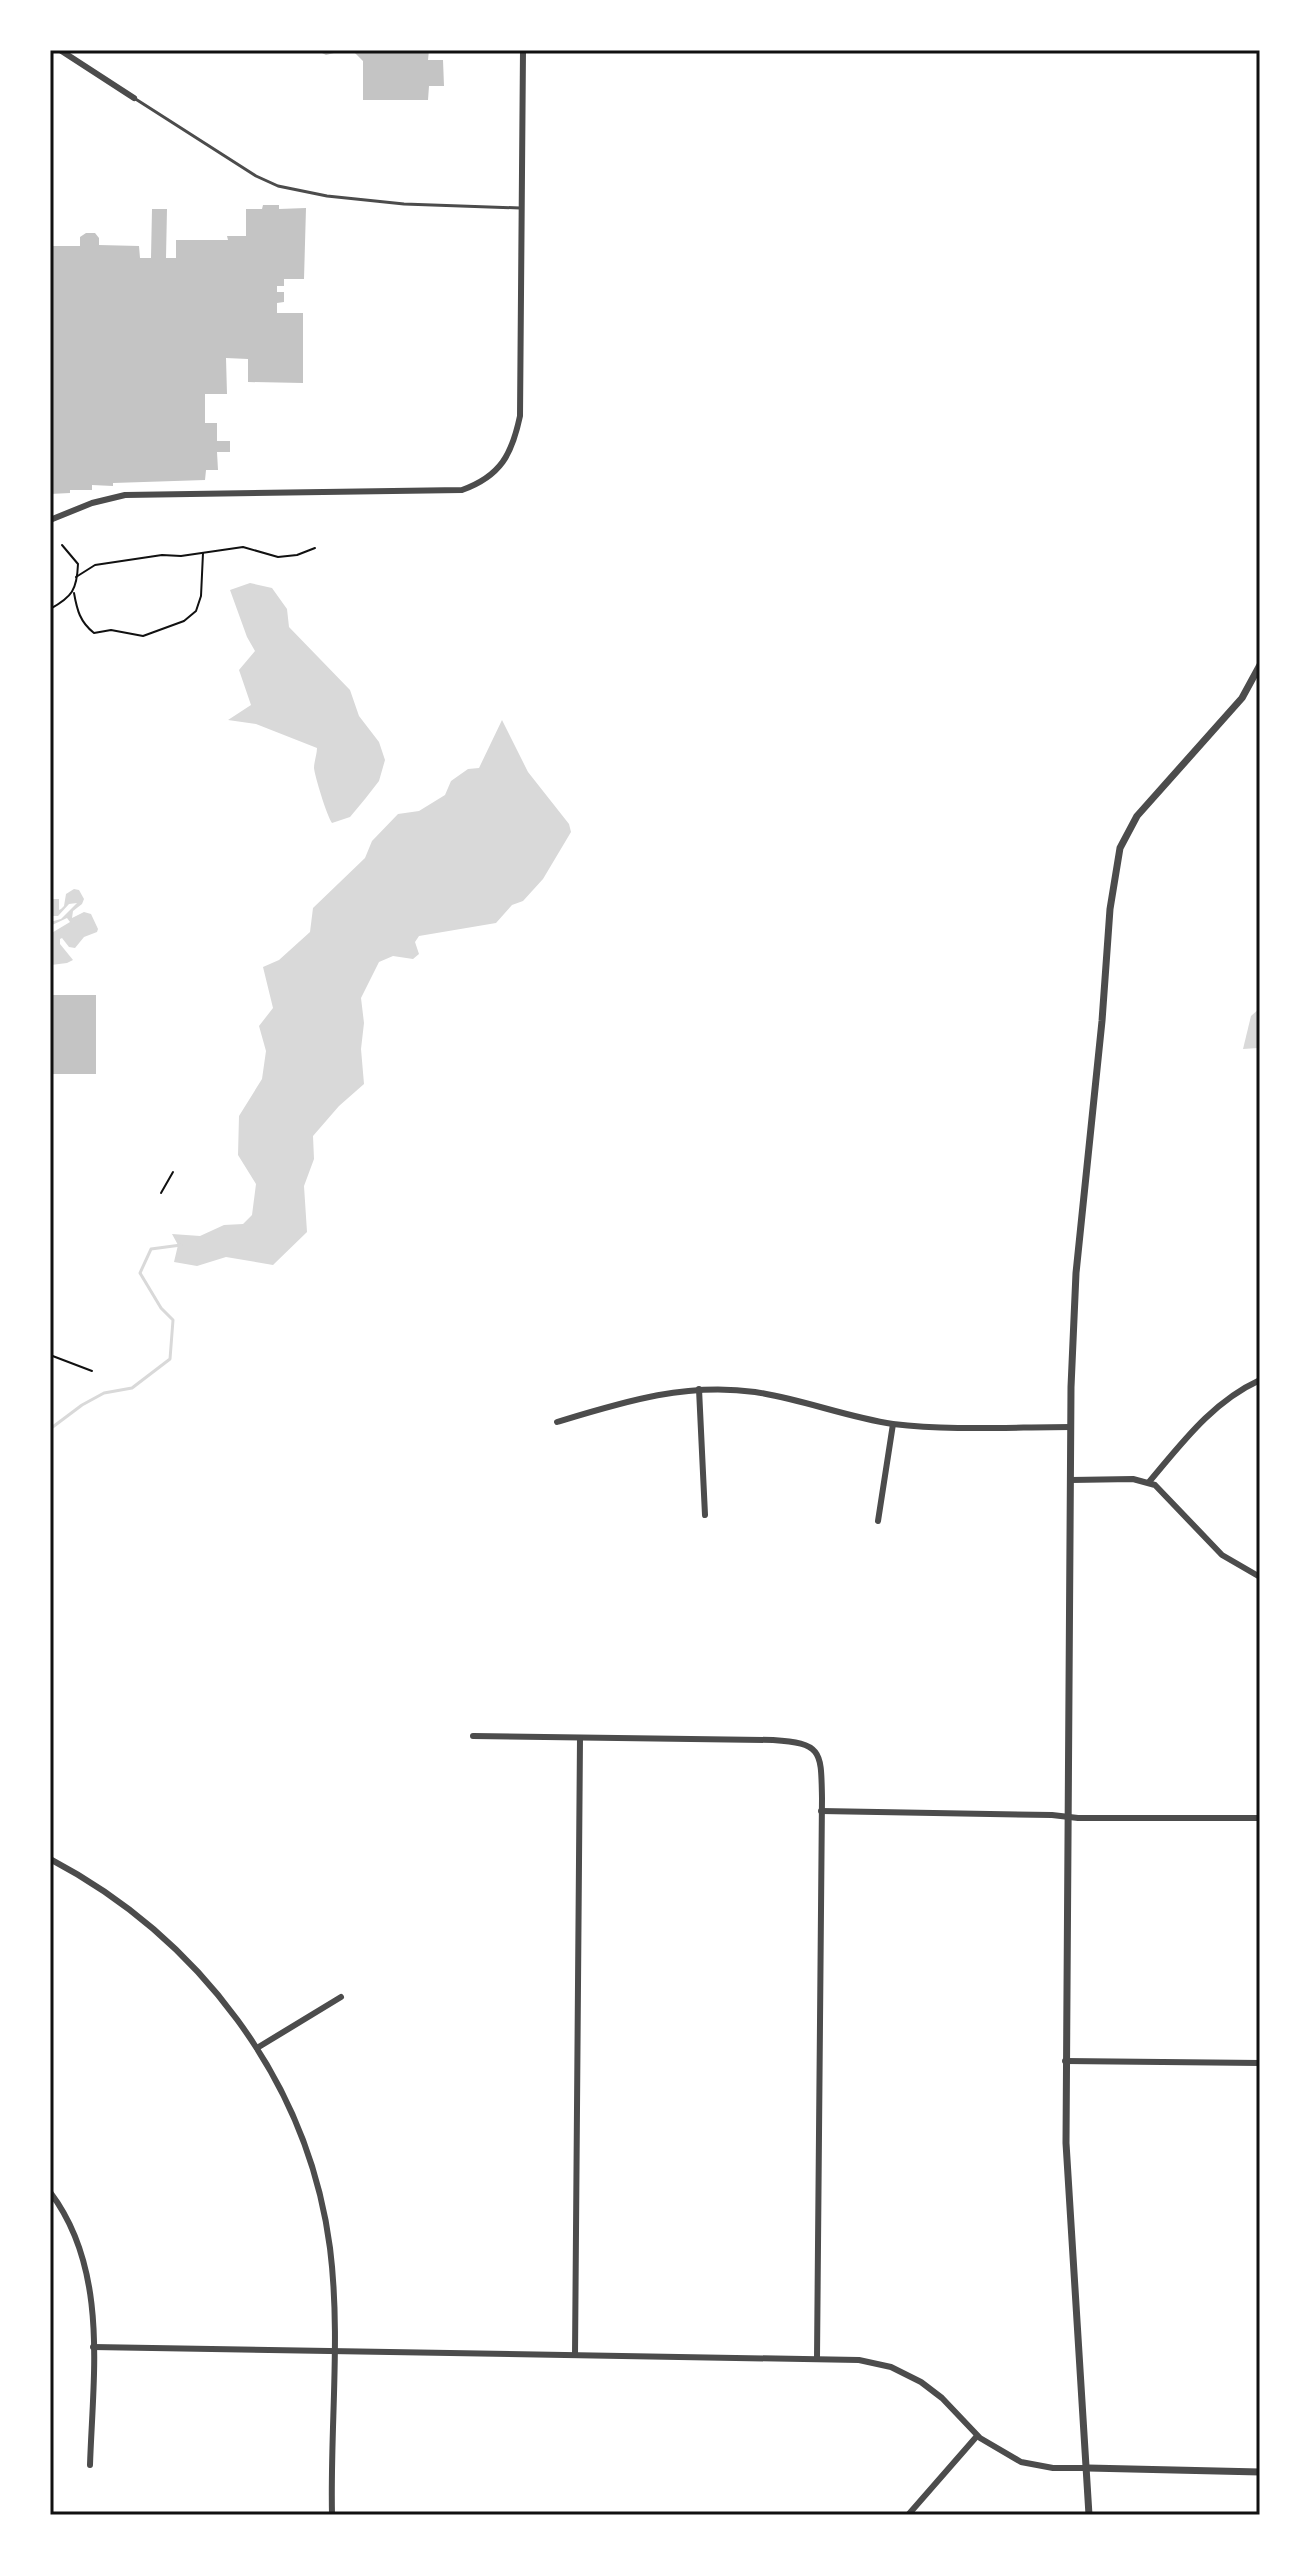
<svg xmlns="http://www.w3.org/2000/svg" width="1310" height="2565" font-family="'Titillium Web',sans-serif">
<rect width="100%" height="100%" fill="#fff"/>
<!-- water -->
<g fill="#d9d9d9">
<path d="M250,583L272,588L287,609L289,627L350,690L359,716L379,742L385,760L379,781L365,799L350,817L332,823C327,816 315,777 314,768C314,762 317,754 317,748L256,724L228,720L251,705L239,670L255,651L247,637L230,590Z"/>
<path d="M502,720L528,772L569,824L571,832L543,879L523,901L512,905L496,923L419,936L415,942L419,954L413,959L393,956L379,962L361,998L364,1023L361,1049L364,1084L339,1106L313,1136L314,1159L304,1186L307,1232L273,1265L226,1257L197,1266L174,1262L178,1245L172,1234L200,1236L224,1225L243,1224L252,1215L256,1184L238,1155L239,1116L262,1079L266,1051L259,1026L273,1008L263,967L279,960L310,932L313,908L365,858L372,841L398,814L419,811L445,795L451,781L468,769L479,768Z"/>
<path d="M74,889L79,890L84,899L82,904L73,911L72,918L84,912L91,914L98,929L97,932L84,937L75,948L69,947L62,938L60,939V944L73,960L67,963L51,965L50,934L70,922L67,918L50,926V922L61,919L77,903L69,904L58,916H50V899H59V910L61,909L64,906L66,894Z"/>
<path d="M1260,1008V1045L1258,1048L1243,1049L1251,1016Z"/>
</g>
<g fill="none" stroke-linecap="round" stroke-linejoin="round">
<!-- stream -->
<path stroke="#d9d9d9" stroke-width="3" d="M50,1429L82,1405L104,1393L132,1388L170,1359L173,1320L161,1308L140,1273L151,1249L181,1245"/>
</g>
<!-- building -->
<g fill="#c4c4c4">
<path d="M316,50H338V52L326,55Z"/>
<path d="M352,50H429L428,60H443L444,86H429L428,100H363V61Z"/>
<path d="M263,205H279V209L306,208L304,279H284V286H277V292H284V302L277,303V313H303V383L248,382V359L226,358L227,394H205V423H217V441H230V452H217L218,470H206L205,480L113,483V486L92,485V490H70V493L50,494V246H80V237L86,233H95L99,238V245L139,246L140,258H151L152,209H167L166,258H176V240H228L227,236H246V209H262Z"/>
<rect x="50" y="995" width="46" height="79"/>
</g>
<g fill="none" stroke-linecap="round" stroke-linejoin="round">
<!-- path -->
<g stroke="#111" stroke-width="2">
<path d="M76,577L95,565L162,555L181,556L243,547L278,557L297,555L315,548"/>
<path d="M74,593C77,610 80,622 94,633L111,630L143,636L184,621L196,611L201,596L203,553"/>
<path d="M50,609C72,597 77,590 78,564L62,545"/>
<path d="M161,1193L173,1172"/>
<path d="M50,1355L92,1371"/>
</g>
<!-- service -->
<path stroke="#4c4c4c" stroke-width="3" d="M134,98L256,176L278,186L327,196L404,204L520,208"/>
<!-- minor -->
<g stroke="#4c4c4c" stroke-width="6">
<path d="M60,50L134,98"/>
<path d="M50,520L92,503L125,495L462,490C501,476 512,454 520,416L523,50"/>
<path d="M699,1389L705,1515"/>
<path d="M557,1422C623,1402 686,1382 755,1392C802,1399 846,1417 893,1424C951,1431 1012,1427 1071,1427"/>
<path d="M1071,1480L1133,1479L1155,1485L1222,1555L1260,1577"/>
<path d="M1149,1482C1182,1443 1212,1402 1260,1380"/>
<path d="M878,1521L893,1424"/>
<path d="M473,1736L773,1740C823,1743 821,1752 822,1798L817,2358"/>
<path d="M821,1811L1052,1815L1078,1818H1260"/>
<path d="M50,1859C198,1937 308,2080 330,2248C341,2336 330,2426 332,2515"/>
<path d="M257,2048L341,1997"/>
<path d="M1065,2061L1260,2063"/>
<path d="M50,2192C109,2270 93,2374 90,2465"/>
<path d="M93,2347L859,2360L891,2367L921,2382L942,2398L980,2438L1021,2462L1053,2468H1088"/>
<path d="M575,2355L580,1738"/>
<path d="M908,2515L977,2436"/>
</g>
<!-- tertiary -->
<g stroke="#4c4c4c" stroke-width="7">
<path d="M1088,2468L1260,2472"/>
<path d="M1089,2515L1066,2143L1071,1387L1076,1273L1102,1021L1110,909L1120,848L1137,816L1242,698L1260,665"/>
</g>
</g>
<!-- border -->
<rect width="1310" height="2565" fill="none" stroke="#ffffff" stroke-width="104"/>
<rect x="52" y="52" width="1206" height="2461" fill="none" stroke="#111" stroke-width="3"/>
</svg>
